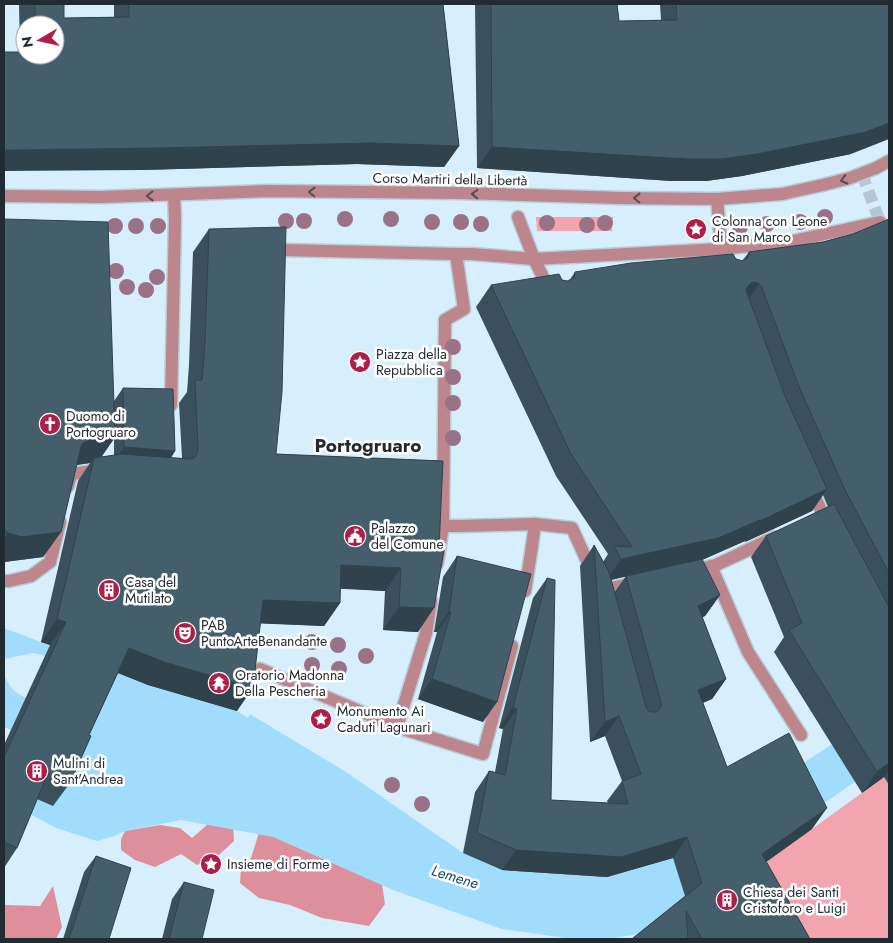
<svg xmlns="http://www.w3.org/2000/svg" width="893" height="943" font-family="Jost,sans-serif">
<rect width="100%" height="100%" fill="#d7effc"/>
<!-- green -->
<g fill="#f2a5af">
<path d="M536,217H613L612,231H537Z"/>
<path d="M884,777L889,785V939H784L748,875Z"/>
</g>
<!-- forest -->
<g fill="#dd909b">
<path d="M216,817L233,823L234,841L219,855L197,865L181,854L155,867L135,860L121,850V839L125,831L160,825L180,828L192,838Z"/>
<path d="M261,826L380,871L385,904L369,926L322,918L290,905L259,898L240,883L241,867L251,858Z"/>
<path d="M53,886L62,927L56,939H4V905L40,906Z"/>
</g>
<!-- water -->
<path fill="#a2dcfd" d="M4,628L49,645L151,686L237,711L248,718L250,714L346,772L463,853L502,870L607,877L649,865L672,856L725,821L808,760L831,745L876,767L740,862L661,925L633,935L607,939H572L502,929L393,890L273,837L181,820L125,831L114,836L97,841L56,828L4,800L75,759L4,727V676L13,690L22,696L87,727L45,656L34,653L4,659Z"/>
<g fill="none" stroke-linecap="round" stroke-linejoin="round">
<!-- street-tunnel -->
<path stroke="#b3c8d4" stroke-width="12" stroke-dasharray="12 6" stroke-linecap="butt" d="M862,174L880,222L889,239"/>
<!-- lane casing -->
<g stroke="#b6ccd8" stroke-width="15">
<g id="lane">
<path d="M459,526L535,524"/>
<path d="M532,546L535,524L572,528L592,572"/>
<path d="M711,566L748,652L801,735"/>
<path d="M704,568L716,565L748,550"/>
<path d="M602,590L636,583"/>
</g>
</g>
<!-- street casing -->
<g stroke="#b6ccd8" stroke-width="15">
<g id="street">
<path d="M4,196L102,197L269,191L462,193L620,198L717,199L782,194L823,185L850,178L876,168L889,161"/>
<path d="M717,199L722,255"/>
<path d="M518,217L534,259L551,293"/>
<path d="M283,250L456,254"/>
<path d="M171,405L175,219L174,195"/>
<path d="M68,486L71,474L101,470"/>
<path d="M811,489L828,525"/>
<path d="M443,526H459"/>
<path d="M748,550L775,537"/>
<path d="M437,564L443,526L445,320L464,309L456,254H472L534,259L720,249L788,242L880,222"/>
<path d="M4,581H9L31,576L50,562L60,522"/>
<path d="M525,591L532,546"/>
<path d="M260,669L397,727L483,754L512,646"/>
<path d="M397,727L426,633L431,601"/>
</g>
</g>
<!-- lane -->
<use href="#lane" stroke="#bd858c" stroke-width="12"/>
<!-- street -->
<use href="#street" stroke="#bd858c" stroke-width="12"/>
</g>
<!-- trees -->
<g fill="#9a7287">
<circle cx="825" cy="217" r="8"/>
<circle cx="345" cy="219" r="8"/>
<circle cx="391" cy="219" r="8"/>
<circle cx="286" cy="221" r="8"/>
<circle cx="304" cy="221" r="8"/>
<circle cx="432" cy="222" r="8"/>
<circle cx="461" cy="222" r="8"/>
<circle cx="800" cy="222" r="8"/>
<circle cx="547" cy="223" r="8"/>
<circle cx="605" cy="223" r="8"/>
<circle cx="481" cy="224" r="8"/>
<circle cx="767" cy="224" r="8"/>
<circle cx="587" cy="225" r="8"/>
<circle cx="115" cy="226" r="8"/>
<circle cx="136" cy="226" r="8"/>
<circle cx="158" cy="226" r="8"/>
<circle cx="740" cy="227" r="8"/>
<circle cx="116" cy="271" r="8"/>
<circle cx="157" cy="277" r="8"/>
<circle cx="127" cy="287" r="8"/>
<circle cx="146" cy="290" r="8"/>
<circle cx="453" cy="347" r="8"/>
<circle cx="453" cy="377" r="8"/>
<circle cx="453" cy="403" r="8"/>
<circle cx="453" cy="438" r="8"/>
<circle cx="312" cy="642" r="8"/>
<circle cx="338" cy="645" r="8"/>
<circle cx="366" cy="656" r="8"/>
<circle cx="312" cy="665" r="8"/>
<circle cx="339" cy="669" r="8"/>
<circle cx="392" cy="785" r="8"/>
<circle cx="422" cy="804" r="8"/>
</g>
<!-- wall -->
<g fill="#3a515d" fill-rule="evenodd">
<path d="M19,4H64V18L114,17V4H443L459,146L444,167L357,164L142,170L20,52ZM25,25H55V55H25Z"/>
<path d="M475,4H617L619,21L661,20L660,4H889L851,154L742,176L706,181H672L477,168Z"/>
<path d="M4,219L114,401L123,388L175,451L171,458H182L179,403L187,392L189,365L193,252L209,229L276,454L443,461L418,632L383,630L385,591L340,588V603L324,626L261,623L237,711L148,685L118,673L89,735L70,783L53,806L37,799L17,848L4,868V745L50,645L41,642L78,481L90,463L76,465L61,532L43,557L4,562ZM114,439V455L101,457Z"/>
<path d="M889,219V785L884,777L862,793L774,652L784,637L751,557L766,536L828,507L823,495L812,511L745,542V541L702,560L720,595L705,616L702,617L726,679L712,699L703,703L727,767L812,829L766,862L810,939H632L685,896L673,858L607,877L502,870L463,853L475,792L489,771L495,772L503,729L499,728L533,598L547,578L551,800L608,803L607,801L622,781L605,736L590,742L580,566L594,545L603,562L608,554L556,476L476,307L491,285L562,280L567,281H569L575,272L736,259L742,261L749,252L823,242L853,234ZM626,576L614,593L611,580Z"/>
<path d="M457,556L483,722L418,699L437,632H434L443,577Z"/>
<path d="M96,856L109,939H63L84,872Z"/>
<path d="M184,882L202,939H162L172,899Z"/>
</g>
<!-- shaded-wall -->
<g fill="#30424c">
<path d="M889,123V139L851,154L742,176L706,181H672L477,168L492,147Z"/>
<path d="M372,143L459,146L444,167L357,164L142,170L4,171V150Z"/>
<path d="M755,282L759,284L744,305L732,307L748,286L751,283Z"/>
<path d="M115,437L98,462L94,458L90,463L69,466L83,443L87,441Z"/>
<path d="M124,447L175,451L165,465L114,461Z"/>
<path d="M827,489L812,511L745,542L760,521Z"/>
<path d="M760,520L745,541L702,560L606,581L621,559Z"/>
<path d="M61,532L43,557L4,562V539L8,533Z"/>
<path d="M341,565L401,568L385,591L325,588Z"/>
<path d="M720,595L705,616L684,626L698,606Z"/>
<path d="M263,600L340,603L324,626L247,623Z"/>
<path d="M399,607L434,608L418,632L383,630Z"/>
<path d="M449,612H451L437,632H434Z"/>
<path d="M57,619L66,622L50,645L41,642Z"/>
<path d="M129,648L253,688L237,711L148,685L113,671Z"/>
<path d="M432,679L497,702L483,722L418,699Z"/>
<path d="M726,679L712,699L684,710L698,690Z"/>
<path d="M513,707L517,709L503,729L499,728Z"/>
<path d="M619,716L605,736L590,742L605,722Z"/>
<path d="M889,763V770L884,777L862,793L877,772Z"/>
<path d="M827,808L812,829L748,875L762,854Z"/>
<path d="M687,837L673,858L607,877L502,870L516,850Z"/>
</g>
<!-- building -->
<g fill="#445e6c" stroke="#30424c">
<path d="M35,4H64V18L129,17V4H443L459,146L372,143L157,148L4,150V52H25V55H55V25H35Z"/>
<path d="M491,4H617L619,21L677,20L676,4H889V123L866,132L757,154L721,159H687L492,147Z"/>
<path d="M4,219L108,222L115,437L87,441L83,443L81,447L61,532L22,537L8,533L4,529Z"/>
<path d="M889,219V573L845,490L800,389L762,288L759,284L755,282L751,283L748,286L746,289L747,293L785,396L827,489L760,521V520L718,538L621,559L614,546L632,547L571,454L491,285L559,274L562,280L567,281L574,278L575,272L631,263L733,254L736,259L743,261L747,259L749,255V252L823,242L853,234Z"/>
<path d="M286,227L282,392L276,454L443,461L439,548L444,550L434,608L399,607L401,568L341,565L340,603L263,600L253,688L164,662L129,648L89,735L91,736L70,783L48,773L17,848L4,842V757L66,622L57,619L94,458L122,454L190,459L194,458L197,454L198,451L195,380H202L205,342L209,229Z"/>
<path d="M123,388L173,389L175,451L124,447Z"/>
<path d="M834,504L889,607V763L877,772L789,630L802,623L766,536Z"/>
<path d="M594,545L609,572L646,707L648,711L652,712H656L659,710L661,706V702L626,576L702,559L720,595L698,606L726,679L698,690L727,767L789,733L827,808L762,854L810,939H702L686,911L688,939H633V938L702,883L687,837L621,857L516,850L477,833L489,771L505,775L517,709L513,707L547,578L555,580L551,800L628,804L622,781L641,774L619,716L605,722Z"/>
<path d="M457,556L531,574L497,702L432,679L451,612H449Z"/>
<path d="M96,856L131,868L109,939H69Z"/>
<path d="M184,882L214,890L202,939H169Z"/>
</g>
<!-- one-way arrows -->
<defs><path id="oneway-chevron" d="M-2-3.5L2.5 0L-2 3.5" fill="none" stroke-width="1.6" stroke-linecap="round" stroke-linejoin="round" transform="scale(1.25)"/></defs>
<g stroke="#584b52">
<use href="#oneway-chevron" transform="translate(844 180) rotate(166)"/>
<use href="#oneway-chevron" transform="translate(312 192) rotate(-179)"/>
<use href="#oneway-chevron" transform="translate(475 194) rotate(-178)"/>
<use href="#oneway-chevron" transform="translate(150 196) rotate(179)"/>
<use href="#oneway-chevron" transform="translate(637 198) rotate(-179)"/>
</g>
<!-- icons -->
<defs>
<g id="sight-disc" transform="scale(1.125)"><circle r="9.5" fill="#b01d48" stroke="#fff"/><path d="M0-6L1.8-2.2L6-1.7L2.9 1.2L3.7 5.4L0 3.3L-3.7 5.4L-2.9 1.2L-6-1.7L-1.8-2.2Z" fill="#fff"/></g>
<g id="church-disc" transform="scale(1.125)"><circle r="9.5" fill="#b01d48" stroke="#fff"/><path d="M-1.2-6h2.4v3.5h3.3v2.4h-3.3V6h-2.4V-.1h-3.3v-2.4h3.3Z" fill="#fff"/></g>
<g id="civic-disc" transform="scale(1.125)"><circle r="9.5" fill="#b01d48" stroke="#fff"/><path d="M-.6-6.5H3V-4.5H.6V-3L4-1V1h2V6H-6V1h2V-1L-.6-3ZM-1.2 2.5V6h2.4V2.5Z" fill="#fff"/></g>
<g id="building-disc" transform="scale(1.125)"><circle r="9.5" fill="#b01d48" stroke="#fff"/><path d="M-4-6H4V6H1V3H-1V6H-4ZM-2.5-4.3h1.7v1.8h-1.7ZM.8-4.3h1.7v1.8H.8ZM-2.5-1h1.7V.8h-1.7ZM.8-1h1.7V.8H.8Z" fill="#fff"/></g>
<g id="theatre-disc" transform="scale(1.125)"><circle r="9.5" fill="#b01d48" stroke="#fff"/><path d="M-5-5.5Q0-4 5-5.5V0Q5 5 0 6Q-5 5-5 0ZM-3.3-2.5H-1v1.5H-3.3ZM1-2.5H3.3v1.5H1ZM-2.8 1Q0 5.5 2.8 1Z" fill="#fff"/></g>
<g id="temple-disc" transform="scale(1.125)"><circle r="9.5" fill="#b01d48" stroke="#fff"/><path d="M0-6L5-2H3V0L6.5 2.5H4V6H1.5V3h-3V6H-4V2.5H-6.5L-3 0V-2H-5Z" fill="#fff"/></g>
</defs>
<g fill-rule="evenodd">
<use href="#sight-disc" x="696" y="229"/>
<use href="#sight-disc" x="360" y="362"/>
<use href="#church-disc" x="50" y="424"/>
<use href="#civic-disc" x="355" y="536"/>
<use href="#building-disc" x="109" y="590"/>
<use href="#theatre-disc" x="185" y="633"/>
<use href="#temple-disc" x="219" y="683"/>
<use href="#sight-disc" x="321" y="719"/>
<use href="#building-disc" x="37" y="771"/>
<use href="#sight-disc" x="211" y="864"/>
<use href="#building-disc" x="727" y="900"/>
</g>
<g text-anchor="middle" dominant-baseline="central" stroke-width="5" stroke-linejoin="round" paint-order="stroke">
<!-- street labels -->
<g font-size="14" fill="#212c32" stroke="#fff">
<text transform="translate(450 179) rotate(1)">Corso Martiri della Libertà</text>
</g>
<!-- poi labels -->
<g font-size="14" fill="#212c32" stroke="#fff" text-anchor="start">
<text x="712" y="221">Colonna con Leone<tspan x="712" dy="16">di San Marco</tspan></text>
<text x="376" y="354">Piazza della<tspan x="376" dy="16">Repubblica</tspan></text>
<text x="66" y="416">Duomo di<tspan x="66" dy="16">Portogruaro</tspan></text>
<text x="371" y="528">Palazzo<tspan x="371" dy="16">del Comune</tspan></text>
<text x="125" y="582">Casa del<tspan x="125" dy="16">Mutilato</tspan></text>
<text x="201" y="625">PAB<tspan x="201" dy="16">PuntoArteBenandante</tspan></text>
<text x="235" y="675">Oratorio Madonna<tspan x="235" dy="16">Della Pescheria</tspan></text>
<text x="337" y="711">Monumento Ai<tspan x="337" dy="16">Caduti Lagunari</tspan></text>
<text x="53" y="763">Mulini di<tspan x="53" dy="16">Sant'Andrea</tspan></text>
<text x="227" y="864">Insieme di Forme</text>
<text x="743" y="892">Chiesa dei Santi<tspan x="743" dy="16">Cristoforo e Luigi</tspan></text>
</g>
<!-- water labels -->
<g font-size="15" font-style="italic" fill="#114d69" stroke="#fff">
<text transform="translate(455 877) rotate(17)">Lemene</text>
</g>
<!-- district labels -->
<g font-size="19" font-weight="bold" fill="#212c32" stroke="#fff">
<text x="368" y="445">Portogruaro</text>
</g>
</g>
<!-- border -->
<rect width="893" height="943" fill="none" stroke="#212c32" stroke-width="10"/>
<!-- north arrow -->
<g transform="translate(40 40) rotate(261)"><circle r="24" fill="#ffffff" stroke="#a6abad"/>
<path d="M0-4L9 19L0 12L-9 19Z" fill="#b01d48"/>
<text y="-8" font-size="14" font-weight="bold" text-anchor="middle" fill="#212c32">N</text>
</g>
</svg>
